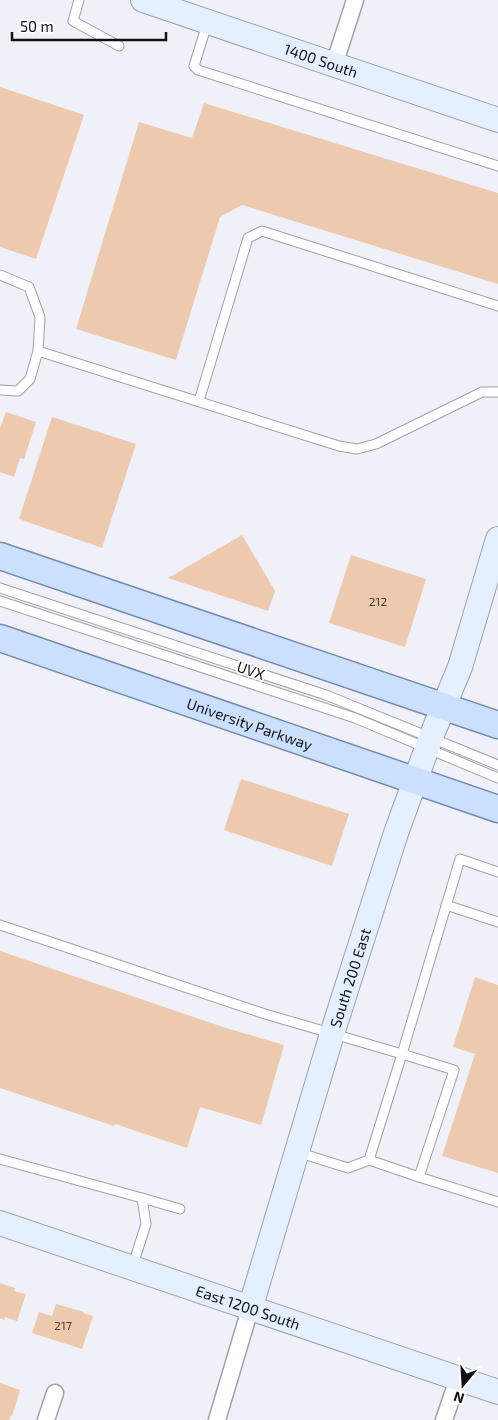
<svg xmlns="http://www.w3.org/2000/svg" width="498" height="1420" font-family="'Exo 2',sans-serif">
<rect width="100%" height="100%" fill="#f0f0f9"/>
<!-- building -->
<g fill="#edc9ae">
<path d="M0,87L84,115L36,259L0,247Z"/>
<path d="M204,103L498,193V284L242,205L220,217L176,360L76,329L139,122L192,138Z"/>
<path d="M6,412L36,422L24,459L20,458L14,477L0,472V428Z"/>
<path d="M52,417L136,444L102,548L19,519Z"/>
<path d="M242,535L275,591L268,611L168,578Z"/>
<path d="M351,555L426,579L405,647L329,623Z"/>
<path d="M241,779L349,814L332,866L224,830Z"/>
<path d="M0,951L226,1028L284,1045L261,1125L200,1107L187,1148L115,1124L114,1126L0,1088Z"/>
<path d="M475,977L498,985V1173L442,1156L475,1054L453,1047Z"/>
<path d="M0,1283L15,1288L14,1291L26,1294L17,1321L5,1317L4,1320L0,1318Z"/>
<path d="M56,1304L84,1312L83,1313L93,1316L82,1349L32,1333L39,1312L52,1316Z"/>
<path d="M0,1383L20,1390L12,1416L11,1415L9,1420H0Z"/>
</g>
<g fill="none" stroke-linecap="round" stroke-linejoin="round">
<!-- lane casing -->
<g stroke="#a1a1a9" stroke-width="11">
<g id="lane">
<path d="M79,0L73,21L119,46"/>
<path d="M207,24L194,66L198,70L498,166"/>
<path d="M0,275L29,287L40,317L38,351L339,446L357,449L376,444L482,392H498"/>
<path d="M0,390L18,391L30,379L38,351"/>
<path d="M199,401L248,238L262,231L498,306"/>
<path d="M0,588L326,695L498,765"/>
<path d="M0,601L355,718L498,778"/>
<path d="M446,905L498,922"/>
<path d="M0,925L265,1014L402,1054L369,1160L419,1177L454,1070L402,1054L460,859L498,872"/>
<path d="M297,1152L348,1168L369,1160"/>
<path d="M0,1159L142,1198L146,1224L132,1268"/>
<path d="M419,1177L498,1202"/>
<path d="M142,1198L180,1209"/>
</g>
</g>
<!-- street casing -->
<g stroke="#a1a1a9" stroke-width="19">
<g id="street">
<path d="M334,65L355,0"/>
<path d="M46,1420L55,1393"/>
<path d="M217,1420L250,1309"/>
<path d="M444,1420L458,1379"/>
</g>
</g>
<!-- secondary casing -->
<g stroke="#a1a1a9" stroke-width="26">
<g id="secondary">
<path id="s1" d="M143,0L498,120"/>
<path id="s2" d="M0,1223L498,1392"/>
<path id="s3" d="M250,1309L332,1034L396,833L431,737L460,667L498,539"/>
</g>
</g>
<!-- primary casing -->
<g stroke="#738bac" stroke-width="29">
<g id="primary">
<path d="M0,556L498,725"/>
<path id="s4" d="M0,638L498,809"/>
</g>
</g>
<!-- lane -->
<use href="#lane" stroke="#fff" stroke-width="9"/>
<!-- street -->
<use href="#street" stroke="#fff" stroke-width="16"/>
<!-- secondary -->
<use href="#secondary" stroke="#e5f0ff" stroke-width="24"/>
<!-- primary -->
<use href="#primary" stroke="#cbe0fe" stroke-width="26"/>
</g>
<g text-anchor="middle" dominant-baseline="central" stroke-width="4" stroke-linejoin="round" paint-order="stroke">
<!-- number labels -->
<g font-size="12" fill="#483f3a">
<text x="378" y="601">212</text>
<text x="63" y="1325">217</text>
</g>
<!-- street labels -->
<g font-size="15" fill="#111113" stroke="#fefefe">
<text stroke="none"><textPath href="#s1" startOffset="188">1400 South</textPath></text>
<text transform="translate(251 670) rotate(19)">UVX</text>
<text stroke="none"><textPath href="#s4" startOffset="264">University Parkway</textPath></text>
<text stroke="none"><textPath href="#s3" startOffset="346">South 200 East</textPath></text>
<text stroke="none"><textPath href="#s2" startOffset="262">East 1200 South</textPath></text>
</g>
</g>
<!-- north arrow -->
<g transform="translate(463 1385) rotate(198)" stroke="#fefefe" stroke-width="4" paint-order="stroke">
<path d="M0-4L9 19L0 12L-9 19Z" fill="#111113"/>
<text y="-8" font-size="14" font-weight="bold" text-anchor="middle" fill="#111113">N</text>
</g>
<!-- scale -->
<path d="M12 32v8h154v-8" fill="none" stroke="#111113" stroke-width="2.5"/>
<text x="20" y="32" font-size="15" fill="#111113" stroke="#fefefe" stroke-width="4" paint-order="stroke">50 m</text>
</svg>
